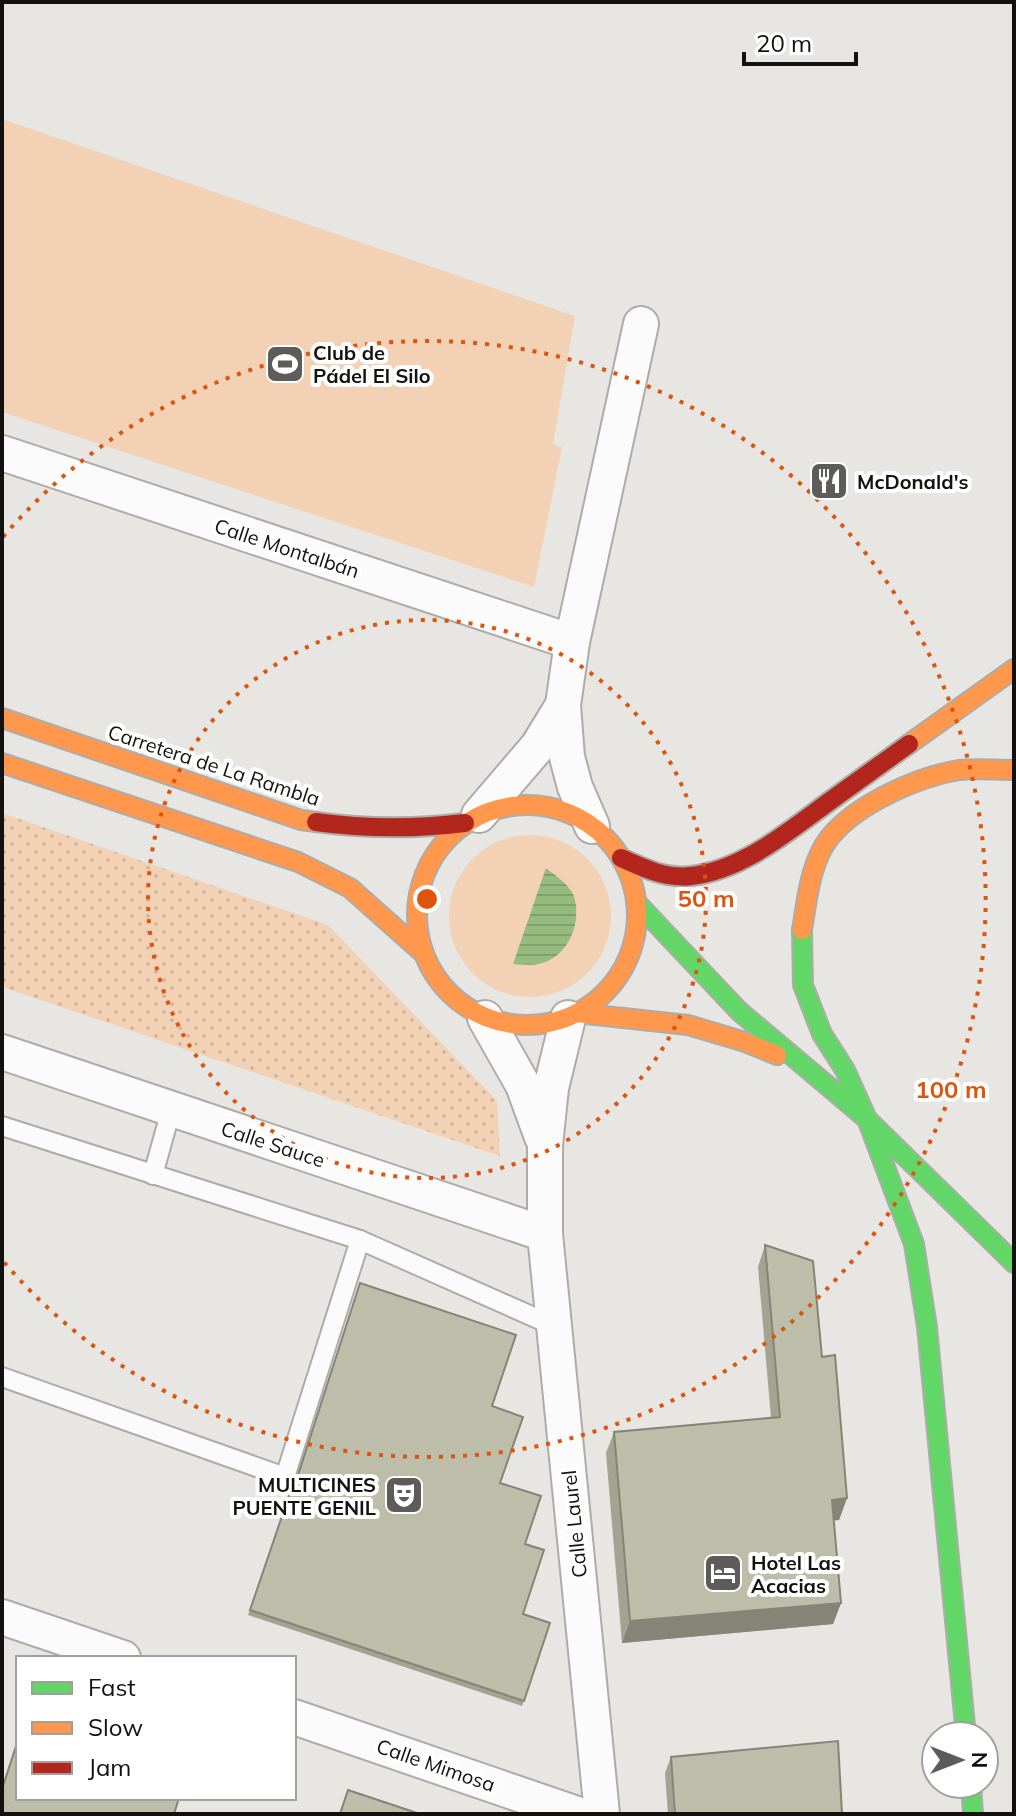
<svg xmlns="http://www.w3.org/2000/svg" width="1016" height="1816" font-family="Mulish,sans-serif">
<defs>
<pattern id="garden-dots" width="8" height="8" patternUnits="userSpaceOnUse" patternTransform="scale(2)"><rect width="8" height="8" fill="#f2d1b5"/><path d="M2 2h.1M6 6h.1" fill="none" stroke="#cfb29b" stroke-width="1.8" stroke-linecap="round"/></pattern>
<pattern id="water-rules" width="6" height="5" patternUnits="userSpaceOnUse" patternTransform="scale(2)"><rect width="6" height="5" fill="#96bb7f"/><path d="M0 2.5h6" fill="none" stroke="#80a06d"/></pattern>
</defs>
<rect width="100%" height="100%" fill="#e7e6e2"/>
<!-- grass -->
<g fill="#f2d1b5">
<path d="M2,119L575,316L553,444L562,447L534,587L2,412Z"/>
<circle cx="530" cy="916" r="81"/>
</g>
<!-- garden -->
<path fill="url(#garden-dots)" d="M2,813L328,925L497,1101L500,1156L2,987Z"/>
<!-- water -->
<path fill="url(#water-rules)" d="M546,868C557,877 572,886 575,900C581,927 566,959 538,964C530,966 521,964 513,964Z"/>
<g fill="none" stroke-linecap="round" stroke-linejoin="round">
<!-- lane casing -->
<g stroke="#adaca9" stroke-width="22">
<g id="lane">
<path d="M2,1126L360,1240L554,1326"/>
<path d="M153,1175L171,1110"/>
<path d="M2,1377L285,1477L360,1240"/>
</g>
</g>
<!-- street casing -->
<g stroke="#adaca9" stroke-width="38">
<g id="street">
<path d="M2,453L572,642"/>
<path d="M479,815L538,746L563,705"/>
<path d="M592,826L575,787L567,757L563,705L572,642L641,324"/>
<path d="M485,1018L523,1085L542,1137"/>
<path d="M568,1018L551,1088L545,1145V1234L602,1814"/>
<path d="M2,1052L545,1234"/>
<path d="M2,1617L123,1658"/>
<path d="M294,1717L577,1814"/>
</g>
</g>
<!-- fast casing -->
<g stroke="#adaca9" stroke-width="22">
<g id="fast">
<path d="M636,902L739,1011L867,1119L1014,1263"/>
<path d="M802,930L803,985L822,1034L845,1070L867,1119L914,1244L927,1327L966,1736"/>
<path d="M971,1784L973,1814"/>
</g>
</g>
<!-- slow casing -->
<g stroke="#adaca9" stroke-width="22">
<g id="slow">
<path d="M2,718L301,820L316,822"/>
<path d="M909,744L1014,669"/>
<path d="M2,763L298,862L350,888L422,952"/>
<circle cx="527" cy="915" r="110"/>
<path d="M802,930C807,900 810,862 830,837C857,804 917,777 959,770C976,768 996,770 1014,770"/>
<path d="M577,1013L688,1025L745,1042L777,1055"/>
</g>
</g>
<!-- jam casing -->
<g stroke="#adaca9" stroke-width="22">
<g id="jam">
<path d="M316,822C366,829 415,829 465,823"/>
<path d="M621,858C643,868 666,879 691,876C743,870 789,831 830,801C856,782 883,763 909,744"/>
</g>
</g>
<!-- lane -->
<use href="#lane" stroke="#fbfbfb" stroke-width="18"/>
<!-- street -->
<use href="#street" stroke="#fbfbfb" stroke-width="34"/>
<!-- fast -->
<use href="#fast" stroke="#63d668" stroke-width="18"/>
<!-- slow -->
<use href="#slow" stroke="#ff974d" stroke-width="18"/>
<!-- jam -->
<use href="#jam" stroke="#b3261e" stroke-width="18"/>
</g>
<!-- wall -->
<g fill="#a2a391">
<path d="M765,1245L822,1357L847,1498L839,1520H834L841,1603L833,1624L622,1643L606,1453L614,1432L771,1418L758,1267Z"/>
<path d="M492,1406L500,1483L525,1544L523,1614L550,1623L522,1706L248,1615L292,1487Z"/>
<path d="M671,1757L842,1814H668L665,1773Z"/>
</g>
<!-- shaded-wall -->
<g fill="#848576">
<path d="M847,1498L839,1520L824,1522L832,1500Z"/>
<path d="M841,1603L833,1624L622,1643L630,1621Z"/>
</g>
<!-- building -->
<g fill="#bcbea9" stroke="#848576" stroke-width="2">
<path d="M765,1245L813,1261L822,1357L835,1355L847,1498L832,1500L841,1603L630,1621L614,1432L780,1417Z"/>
<path d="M360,1283L516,1335L492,1406L523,1417L500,1483L541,1496L525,1544L544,1550L523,1614L550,1623L524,1701L250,1610L294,1481L298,1475Z"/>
<path d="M18,1740V1798H179L174,1814H2V1789Z"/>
<path d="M838,1741L842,1814H675L671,1757Z"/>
<path d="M348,1790L420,1814H340Z"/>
</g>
<!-- distance rings -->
<g fill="none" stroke="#dd550c" stroke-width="4" stroke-dasharray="4 8">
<circle cx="427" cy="899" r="279"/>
<path d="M3 537A558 558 0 1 1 3 1261"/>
</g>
<!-- icons -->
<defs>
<g id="stadium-square" transform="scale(2)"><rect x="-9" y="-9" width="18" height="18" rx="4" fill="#5d5c5a" stroke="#fff"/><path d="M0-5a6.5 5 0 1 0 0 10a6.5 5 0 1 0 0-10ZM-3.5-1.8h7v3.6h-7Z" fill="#fff"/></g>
<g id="restaurant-square" transform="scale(2)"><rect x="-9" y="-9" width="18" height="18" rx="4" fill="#5d5c5a" stroke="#fff"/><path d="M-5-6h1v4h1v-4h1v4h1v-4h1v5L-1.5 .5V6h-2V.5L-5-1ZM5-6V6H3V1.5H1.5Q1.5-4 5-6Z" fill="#fff"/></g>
<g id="theatre-square" transform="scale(2)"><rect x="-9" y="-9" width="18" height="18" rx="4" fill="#5d5c5a" stroke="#fff"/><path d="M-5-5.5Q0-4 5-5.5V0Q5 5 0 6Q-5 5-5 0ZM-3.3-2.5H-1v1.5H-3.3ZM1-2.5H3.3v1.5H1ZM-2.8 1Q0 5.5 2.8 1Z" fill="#fff"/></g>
<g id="hotel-square" transform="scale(2)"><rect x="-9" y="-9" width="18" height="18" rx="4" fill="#5d5c5a" stroke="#fff"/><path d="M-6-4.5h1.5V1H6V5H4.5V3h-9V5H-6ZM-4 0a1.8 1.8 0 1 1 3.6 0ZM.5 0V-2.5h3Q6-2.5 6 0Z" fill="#fff"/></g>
</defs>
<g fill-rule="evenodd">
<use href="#stadium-square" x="285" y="364"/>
<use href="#restaurant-square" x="829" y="481"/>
<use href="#theatre-square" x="404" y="1495"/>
<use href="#hotel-square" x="723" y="1573"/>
</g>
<g text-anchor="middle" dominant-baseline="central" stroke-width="8" stroke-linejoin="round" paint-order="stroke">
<!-- poi labels -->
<g font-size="20" font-weight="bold" fill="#131210" stroke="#fff" text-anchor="start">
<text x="313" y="352">Club de<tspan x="313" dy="23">Pádel El Silo</tspan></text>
<text x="857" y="481">McDonald's</text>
<text x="376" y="1484" text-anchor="end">MULTICINES<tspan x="376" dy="23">PUENTE GENIL</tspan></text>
<text x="751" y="1562">Hotel Las<tspan x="751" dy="23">Acacias</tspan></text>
</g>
<!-- street labels -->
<g font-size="20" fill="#131210" stroke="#fff">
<text transform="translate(287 548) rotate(18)">Calle Montalbán</text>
<text transform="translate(214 765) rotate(18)">Carretera de La Rambla</text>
<text transform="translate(273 1144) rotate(18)">Calle Sauce</text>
<text transform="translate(574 1524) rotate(-96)">Calle Laurel</text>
<text transform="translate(436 1765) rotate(19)">Calle Mimosa</text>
</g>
</g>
<circle cx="427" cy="899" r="12" fill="#dd550c" stroke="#fff" stroke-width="4"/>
<g font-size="24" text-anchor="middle" font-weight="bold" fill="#dd550c" stroke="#fff" stroke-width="8" stroke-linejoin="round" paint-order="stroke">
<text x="706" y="907">50 m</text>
<text x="951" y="1098">100 m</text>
</g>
<!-- border -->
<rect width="1016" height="1816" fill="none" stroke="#131210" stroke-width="8"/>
<!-- legend -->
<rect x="16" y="1656" width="280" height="144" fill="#ffffff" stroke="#a1a09f" stroke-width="2"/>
<rect x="32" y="1682" width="40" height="12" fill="#63d668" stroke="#a1a09f" stroke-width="2"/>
<text x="88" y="1696" font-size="24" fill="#131210">Fast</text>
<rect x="32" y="1722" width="40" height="12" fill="#ff974d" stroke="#a1a09f" stroke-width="2"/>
<text x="88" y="1736" font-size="24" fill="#131210">Slow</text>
<rect x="32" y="1762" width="40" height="12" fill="#b3261e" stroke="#a1a09f" stroke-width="2"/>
<text x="88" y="1776" font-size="24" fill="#131210">Jam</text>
<!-- north arrow -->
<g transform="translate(960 1760) rotate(90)"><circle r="38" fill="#ffffff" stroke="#a1a09f" stroke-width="2"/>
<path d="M0-6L14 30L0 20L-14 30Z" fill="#5d5c5a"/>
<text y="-12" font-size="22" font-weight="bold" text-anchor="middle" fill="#131210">N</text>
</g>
<!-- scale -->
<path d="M744 52v12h112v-12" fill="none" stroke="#131210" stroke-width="4"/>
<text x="756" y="52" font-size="24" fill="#131210" stroke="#ffffff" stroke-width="6" paint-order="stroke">20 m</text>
</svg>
